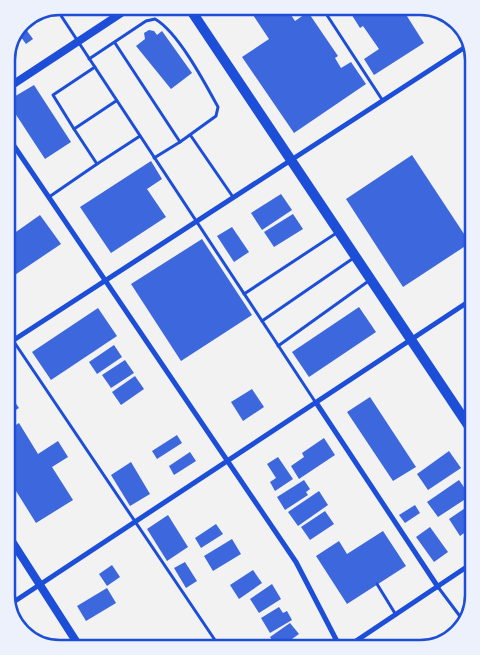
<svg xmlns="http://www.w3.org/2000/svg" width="480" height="655" font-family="Helvetica,sans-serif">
<rect width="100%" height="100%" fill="#f2f2f2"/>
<!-- building -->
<g fill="#3d67dc">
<path d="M65,6H83L71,15Z"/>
<path d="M247,6H285L295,21L308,12L338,56L335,58L341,68L351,62L366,84L294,133L242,57L269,39Z"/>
<path d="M349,6H409L411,10L405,13L424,43L374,75L364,59L379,49L363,26L360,28L348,9Z"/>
<path d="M22,24L33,39L26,44L18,33Z"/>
<path d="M149,30L154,31L157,35L162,31L192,73L171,89L136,46L145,39L144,33Z"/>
<path d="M34,85L71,142L45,159L7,101Z"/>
<path d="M412,155L470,243L403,287L346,199Z"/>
<path d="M151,161L162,179L147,189L166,217L111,253L80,207Z"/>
<path d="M6,167L14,180L6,185Z"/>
<path d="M281,194L292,210L262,230L251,213Z"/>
<path d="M293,214L303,229L274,247L264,232Z"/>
<path d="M40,215L61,244L6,281V239Z"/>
<path d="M232,227L249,252L234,262L217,236Z"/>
<path d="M202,239L252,315L181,361L131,284Z"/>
<path d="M359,307L376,332L309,377L292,352Z"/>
<path d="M98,308L117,336L51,380L32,352Z"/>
<path d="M114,345L122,357L97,374L89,362Z"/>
<path d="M125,360L134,373L111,388L102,375Z"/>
<path d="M135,376L144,389L121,405L112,392Z"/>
<path d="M6,389L19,408L6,416Z"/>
<path d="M252,389L264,407L243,421L231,402Z"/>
<path d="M370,397L416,467L393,481L347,412Z"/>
<path d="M19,423L38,454L58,441L68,457L52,467L73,500L36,523L6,475V431Z"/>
<path d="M177,435L182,443L157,459L152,451Z"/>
<path d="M324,438L335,455L299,479L291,466L304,457L302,453Z"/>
<path d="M449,451L461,468L428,490L417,474Z"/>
<path d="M190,452L196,461L174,475L169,466Z"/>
<path d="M278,457L293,479L275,491L270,482L276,478L267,464Z"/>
<path d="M131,462L150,494L130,506L111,475Z"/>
<path d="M304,480L310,489L306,492L308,495L285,510L277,497Z"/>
<path d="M459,480L470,496L438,517L427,502Z"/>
<path d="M319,491L328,505L298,526L288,512Z"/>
<path d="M474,502V526L460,536L449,519Z"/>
<path d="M415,505L420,513L405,523L399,515Z"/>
<path d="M325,511L334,524L310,540L301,527Z"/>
<path d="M168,515L188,547L167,561L147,529Z"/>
<path d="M216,524L223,534L201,548L195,538Z"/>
<path d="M430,527L448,552L434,562L416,537Z"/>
<path d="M383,531L406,566L347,604L316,556L339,541L347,554Z"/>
<path d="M232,539L241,554L213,571L204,556Z"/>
<path d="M185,562L197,581L186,588L174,568Z"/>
<path d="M112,565L120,577L107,586L99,574Z"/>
<path d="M253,570L262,583L239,599L230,585Z"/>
<path d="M272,584L281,599L259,613L250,599Z"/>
<path d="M107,588L116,603L86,621L77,606Z"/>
<path d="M279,607L283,613L287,611L292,620L270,633L261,618Z"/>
<path d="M290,623L299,634L278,649L270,637Z"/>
</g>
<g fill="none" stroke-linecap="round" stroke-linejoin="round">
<!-- service -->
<g stroke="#1d4ed8" stroke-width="3">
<path d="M321,6L383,101"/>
<path d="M56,8L316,403"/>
<path d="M115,43L180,142L154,158"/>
<path d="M89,59L146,21L155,19C178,32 205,83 218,107L216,116L180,142"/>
<path d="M95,67L53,95L74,129L116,101"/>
<path d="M191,136L233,197"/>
<path d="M97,164L140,136"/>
<path d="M49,197L97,164L74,129"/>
<path d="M244,294L338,232"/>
<path d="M262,321L355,257"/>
<path d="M6,330L221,649"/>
<path d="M278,346L370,280"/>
<path d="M377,584L396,615"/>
<path d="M438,587L465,623"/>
</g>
<!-- minor -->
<g stroke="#1d4ed8" stroke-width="5">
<path d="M6,134L296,562L341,649"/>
<path d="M6,345L470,44"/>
<path d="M317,404L438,587"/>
<path d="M9,605L474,298"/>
<path d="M344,649L474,562"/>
</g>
<!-- tertiary -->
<g stroke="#1d4ed8" stroke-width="8">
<path d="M6,89L132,6"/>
<path d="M6,532L81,649"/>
</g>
<!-- primary -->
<path stroke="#1d4ed8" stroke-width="10" d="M188,6L474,434"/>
</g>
<!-- crop -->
<path d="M0 0H480V655H0ZM60 15H420A45 45 0 0 1 465 60V595A45 45 0 0 1 420 640H60A45 45 0 0 1 15 595V60A45 45 0 0 1 60 15Z" fill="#edf1fc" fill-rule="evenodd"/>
<path fill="none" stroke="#1d4ed8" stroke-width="2.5" d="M60 15H420A45 45 0 0 1 465 60V595A45 45 0 0 1 420 640H60A45 45 0 0 1 15 595V60A45 45 0 0 1 60 15Z"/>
</svg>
